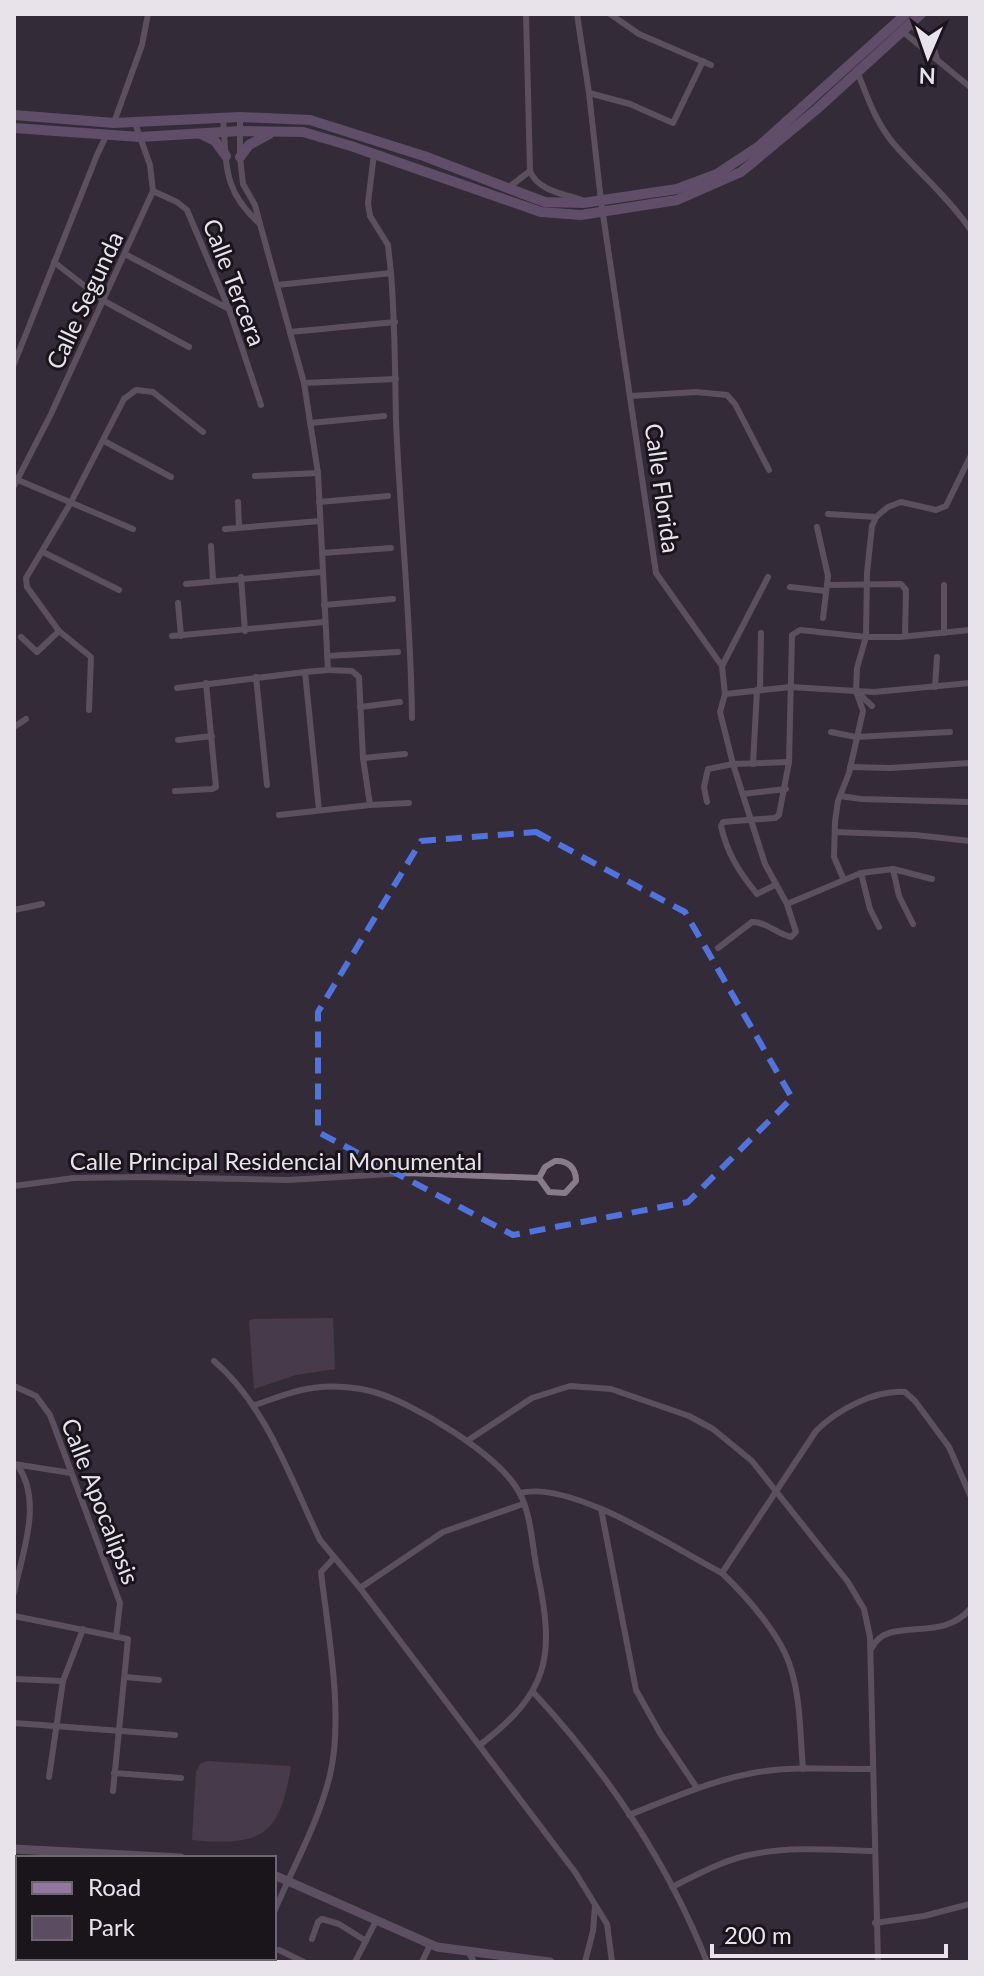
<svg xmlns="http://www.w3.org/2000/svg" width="984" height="1976" font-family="Lato,sans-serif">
<rect width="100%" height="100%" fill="#342b38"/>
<!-- green -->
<g fill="#5b4c62">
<path d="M333,1318L335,1369L296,1375L254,1389L249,1321L253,1319Z"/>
<path d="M207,1761L291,1766C280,1837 261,1846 192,1840L196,1772L200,1764Z"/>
</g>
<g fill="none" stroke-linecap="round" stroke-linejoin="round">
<!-- street -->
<g stroke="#877c8c" stroke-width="6">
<path d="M526,14L530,171C538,191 564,194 582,200"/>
<path d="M577,14L589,93L601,201L656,573L722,666L725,694L720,712L733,764L765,864L787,904L796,932L791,937C777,934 765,921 752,922L718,948"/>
<path d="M610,14L639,34L711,65"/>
<path d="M911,24L934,49L937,59"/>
<path d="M902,31L970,87"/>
<path d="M857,71C867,96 876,123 894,144C919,173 948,197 970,229"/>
<path d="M589,93L630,104L673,123L703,61"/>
<path d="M223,118C227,166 222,190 260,224L255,205L243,184L240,157V117"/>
<path d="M113,125L142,45L148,14"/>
<path d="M374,154L368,203L370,216L388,245L391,273"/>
<path d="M509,187L530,171"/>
<path d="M153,191L177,202L187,210L229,309L261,405"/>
<path d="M260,224L304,383L318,473L328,670L352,671L359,677L363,758L370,805L279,815"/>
<path d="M125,254L229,309"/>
<path d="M54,262L104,301L189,347"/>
<path d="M277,285L391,273C395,322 395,371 396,420C400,519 411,618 412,718"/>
<path d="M290,332L395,322"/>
<path d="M14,364L97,155L107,134"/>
<path d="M304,383L396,379"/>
<path d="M631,396L696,392L727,395L735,404L769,470"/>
<path d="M310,423L384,416"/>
<path d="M104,441L171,477"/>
<path d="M255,476L318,473"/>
<path d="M18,480L133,529"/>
<path d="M14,486L51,414L153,191L150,165L135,123"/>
<path d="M238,502L239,527"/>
<path d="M319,502L388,496"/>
<path d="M828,514L876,517"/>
<path d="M817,527L828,576L823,618"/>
<path d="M225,529L320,521"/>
<path d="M211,546L213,580"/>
<path d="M43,552L119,590"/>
<path d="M322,553L391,548"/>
<path d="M241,577L245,631"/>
<path d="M186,584L322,572"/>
<path d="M828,585L901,584L906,590L905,636"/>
<path d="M790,587L826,591"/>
<path d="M178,603L181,636"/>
<path d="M324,605L393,599"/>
<path d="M944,633V585"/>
<path d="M172,636L324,622"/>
<path d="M21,637L37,652L59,631"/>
<path d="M327,656L398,652"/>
<path d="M722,666L768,577"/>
<path d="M305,672L328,670"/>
<path d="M256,677L267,785"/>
<path d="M935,687L937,657"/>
<path d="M177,688L305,672L319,810"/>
<path d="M760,690L761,633"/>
<path d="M856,691L874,692L970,683"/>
<path d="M725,694L791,687L856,691L872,706"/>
<path d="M360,707L400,702"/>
<path d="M89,710L91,657L59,631L27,587L26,578L70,504L124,399L136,390L153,392L203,432"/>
<path d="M14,727L26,719"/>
<path d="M831,732L856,737L950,732"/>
<path d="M178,740L212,736"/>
<path d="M363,758L405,754"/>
<path d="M753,764L757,690"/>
<path d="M850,767L890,768L970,763"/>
<path d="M175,791L212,789L216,787L206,683"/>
<path d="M743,794L786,789"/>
<path d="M840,796L861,799L969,802"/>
<path d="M707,802L704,787L708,769L733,764L789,762"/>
<path d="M370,805L409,803"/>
<path d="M835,832L915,835L970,841"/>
<path d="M893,869L932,879"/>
<path d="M861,873L893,869L899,896L913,924"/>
<path d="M843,878L834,857L835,822L838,801L849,773L863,711L856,691L857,668L866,637L867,573L872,526L876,517L888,507L901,502L936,510L946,506L970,457"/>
<path d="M775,885L757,894C739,872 727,853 721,826L723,822L775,818L779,815L789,762L792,635L800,630L866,637H900L970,630"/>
<path d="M787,904L861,873L870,909L879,927"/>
<path d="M14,910L42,904"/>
<path d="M555,1161C568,1160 576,1168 576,1181L565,1193L549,1192L539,1178L545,1167Z"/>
<path d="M14,1186L74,1178L143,1177L288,1180L407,1173L539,1178"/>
<path d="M214,1361C266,1405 291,1480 320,1540L360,1588L575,1872L607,1924L612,1962"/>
<path d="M14,1386L36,1396L50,1415L120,1603L116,1637"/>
<path d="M255,1405C274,1399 293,1390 313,1388C332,1385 356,1387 374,1392C414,1403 499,1455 519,1492C532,1515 532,1549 538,1575C555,1657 549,1692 480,1745"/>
<path d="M467,1441L532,1398L570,1386L611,1389L689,1416L713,1429L752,1461L848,1582L864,1609L870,1637L878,1962"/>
<path d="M14,1464L71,1473"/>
<path d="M520,1493C572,1480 674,1548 722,1573C746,1596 782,1636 791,1669C801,1701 800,1736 803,1769"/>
<path d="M601,1509L636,1690L660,1733L697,1788"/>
<path d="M722,1573L816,1431C837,1410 874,1390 905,1392L915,1401L949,1447L970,1495"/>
<path d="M360,1588L443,1532L523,1504"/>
<path d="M14,1593C22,1554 43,1502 18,1466"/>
<path d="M14,1616L128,1639L113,1791"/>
<path d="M872,1648C887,1615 941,1644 970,1609"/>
<path d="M125,1677L159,1680"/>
<path d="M14,1679L63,1681"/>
<path d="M533,1692C606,1770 668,1863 707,1962"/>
<path d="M14,1723L175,1735"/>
<path d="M114,1773L181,1778"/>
<path d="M49,1777L63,1681L83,1629"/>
<path d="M629,1815C670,1799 710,1781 753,1773C792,1766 832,1769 871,1769"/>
<path d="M672,1887C698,1874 725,1859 754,1854C793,1846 834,1850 873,1851"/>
<path d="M14,1906L18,1919"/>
<path d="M274,1912C293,1867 318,1824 330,1775C344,1716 328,1633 321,1572L333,1559"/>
<path d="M875,1923L924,1916L970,1904"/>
<path d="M312,1939L318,1922L322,1919L339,1924L366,1941"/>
<path d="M279,1950L304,1962"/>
<path d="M469,1953L474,1962"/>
<path d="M30,1958L31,1962"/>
<path d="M254,1962L256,1958"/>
<path d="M355,1962L376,1921"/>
<path d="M422,1962L430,1945"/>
<path d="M585,1962L593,1931L595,1906"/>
</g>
<!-- secondary -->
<g stroke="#8e7a96" stroke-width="9">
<path d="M14,1849L181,1858"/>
<path d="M274,1875L437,1947L550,1962"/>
</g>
<!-- primary -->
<g stroke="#9477a0" stroke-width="10">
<path d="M14,115L114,123L240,117L310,120L424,156L534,198L545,202L583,203L677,189L717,174L758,147L906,14"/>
<path d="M14,128L140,137L240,131L303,132L351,146L541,212L581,215L677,200L741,172L817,109L921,14"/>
<path d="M201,134L215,141L226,156"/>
<path d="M240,157L249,145L269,134"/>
</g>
</g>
<!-- marked area -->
<path d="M0 0H984V1976H0ZM536,832L685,912L792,1098L688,1202L513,1235L318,1132V1012L421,841Z" fill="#342b38" fill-opacity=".55" fill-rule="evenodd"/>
<path fill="none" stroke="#5073dd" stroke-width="6" stroke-dasharray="16 10" stroke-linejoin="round" d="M536,832L685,912L792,1098L688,1202L513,1235L318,1132V1012L421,841Z"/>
<g text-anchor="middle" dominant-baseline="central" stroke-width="6" stroke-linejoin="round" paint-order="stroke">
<!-- street labels -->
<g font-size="24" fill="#e8e2eb" stroke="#1a151b">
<text transform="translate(235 282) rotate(69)">Calle Tercera</text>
<text transform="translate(84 300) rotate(-65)">Calle Segunda</text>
<text transform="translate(663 488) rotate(82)">Calle Florida</text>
<text x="276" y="1160">Calle Principal Residencial Monumental</text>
<text transform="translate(101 1501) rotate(69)">Calle Apocalipsis</text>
</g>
</g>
<!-- border -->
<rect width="984" height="1976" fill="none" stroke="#e8e2eb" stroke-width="32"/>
<!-- legend -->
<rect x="16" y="1856" width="260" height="104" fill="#1a151b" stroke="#6c676e" stroke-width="2"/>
<rect x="32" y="1882" width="40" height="12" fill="#9477a0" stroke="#6c676e" stroke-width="2"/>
<text x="88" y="1896" font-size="24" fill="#e8e2eb">Road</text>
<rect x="32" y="1916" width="40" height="24" fill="#5b4c62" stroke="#6c676e" stroke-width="2"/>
<text x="88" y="1936" font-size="24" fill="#e8e2eb">Park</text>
<!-- north arrow -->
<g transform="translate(928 56) rotate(182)" stroke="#1a151b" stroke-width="6" paint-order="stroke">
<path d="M0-6L14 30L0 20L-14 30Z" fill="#e8e2eb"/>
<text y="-12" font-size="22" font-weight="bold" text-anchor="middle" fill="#e8e2eb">N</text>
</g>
<!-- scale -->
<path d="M712 1944v12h234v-12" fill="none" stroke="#e8e2eb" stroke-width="4"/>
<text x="724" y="1944" font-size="24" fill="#e8e2eb" stroke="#1a151b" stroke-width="6" paint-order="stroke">200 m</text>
</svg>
